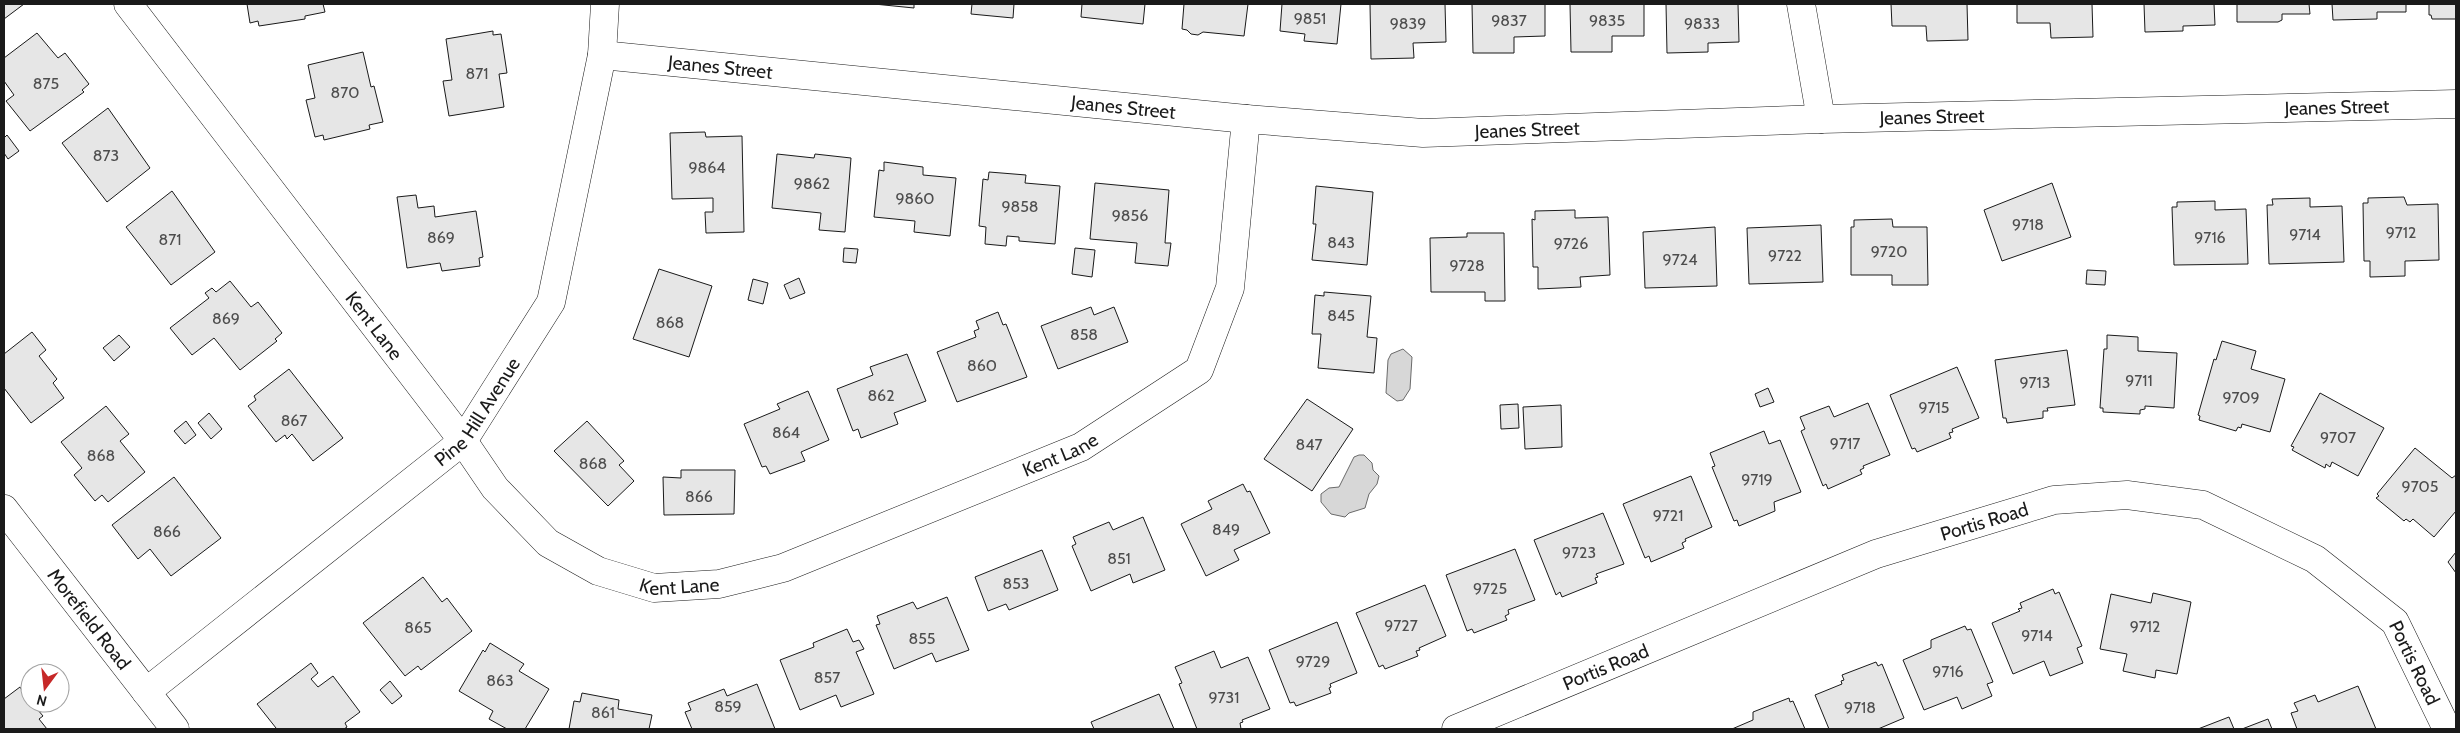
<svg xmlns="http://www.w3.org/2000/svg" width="2460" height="733" font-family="Cabin,sans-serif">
<rect width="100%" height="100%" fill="#fff"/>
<!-- water -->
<g fill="#d7d7d7" stroke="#6a6a6a">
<path d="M1403,349L1412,357L1410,389L1403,400L1397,401L1386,393L1388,360L1391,354Z"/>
<path d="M1359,455H1364L1372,463L1373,470L1379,476L1377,484L1369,494L1365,508L1349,513L1345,517L1331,514L1321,502V494L1329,488L1339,487L1354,457Z"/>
</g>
<!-- building -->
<g fill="#e6e6e6" stroke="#1a1a1a">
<path d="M4,4H24L4,19Z"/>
<path d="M247,4H323L325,12L305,16V19L259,26L258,21L250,23Z"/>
<path d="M874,4H914V8Z"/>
<path d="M972,4H1014L1013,18L971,14Z"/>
<path d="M1082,4H1145L1143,24L1081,17Z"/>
<path d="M1184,4H1248L1244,36L1203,32L1198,35L1191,34L1187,30L1182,29Z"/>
<path d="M1282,4H1341L1337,44L1304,41L1305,34L1280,31Z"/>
<path d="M1370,4H1445L1446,42L1413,43L1414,58L1371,59Z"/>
<path d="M1472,4H1545V36L1514,37V53H1473Z"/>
<path d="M1570,4H1644V36H1612V52H1571Z"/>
<path d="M1666,4H1738L1739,42L1708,43V52L1667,53Z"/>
<path d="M1891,4H1967L1968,40L1927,41L1926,26H1892Z"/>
<path d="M2017,4H2092L2093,37L2051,38L2050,23H2017Z"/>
<path d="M2144,4H2214L2215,25L2183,26V31L2145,32Z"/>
<path d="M2237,4H2309L2310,14H2282V20L2278,22H2237Z"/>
<path d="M2332,4H2406V12H2377V19L2333,20Z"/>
<path d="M2429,4H2456V19H2432L2431,15H2429Z"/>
<path d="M493,31V35L501,34L507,73L499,74L504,107L449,116L443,81L452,80L446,39Z"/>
<path d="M37,33L58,58L65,53L89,84L82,90L84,92L30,131L6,101L14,95L4,81V58Z"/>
<path d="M363,52L371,87L374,86L383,122L369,125L370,129L324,140L323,135L315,137L306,100L315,98L308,65Z"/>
<path d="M108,108L150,168L107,202L62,143Z"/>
<path d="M705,132L706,137L742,136L744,232L706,233L705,212H713V198L672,199L670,133Z"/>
<path d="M7,135L19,151L8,159L4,153V138Z"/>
<path d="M777,154L814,158L815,154L851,158L845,232L819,230L821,213L772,208Z"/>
<path d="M884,162L923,167V175L956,178L950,236L914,232L915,221L874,217L879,170L884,171Z"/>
<path d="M989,172L1026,175L1025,183L1060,186L1055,244L1019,241V237L1007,236L1006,246L985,244L986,227L979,226L983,179L988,180Z"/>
<path d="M1095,183L1169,190L1165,243H1171L1168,266L1135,263L1137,243L1090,239Z"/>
<path d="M2052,183L2071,237L2002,261L1984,210Z"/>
<path d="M1316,186L1373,192L1367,265L1312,260L1316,224H1313Z"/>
<path d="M172,191L215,252L171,285L126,227Z"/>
<path d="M416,195L418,208L434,206L435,217L476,211L483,257L479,258L480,266L442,271L440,263L407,268L397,197Z"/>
<path d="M2404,197L2407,205L2438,204L2439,260L2405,261V276L2370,277V261H2364L2363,203H2368V198Z"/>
<path d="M2310,198V207L2342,206L2344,262L2269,264L2267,205H2273L2272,199Z"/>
<path d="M2215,201V210L2246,209L2248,264L2174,265L2172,207H2177V202Z"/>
<path d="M1575,210V218L1608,217L1610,275L1580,277L1581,287L1538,289V267H1533L1532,219L1535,220V211Z"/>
<path d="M1892,219L1893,227H1927L1928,285H1892V275H1851V227H1854V220Z"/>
<path d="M1821,225L1823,282L1749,284L1747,228Z"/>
<path d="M1715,227L1717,286L1645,288L1643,232Z"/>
<path d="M1467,233H1504L1505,301H1485V292H1431L1430,238L1467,237Z"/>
<path d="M844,248L858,249L856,263L843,262Z"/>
<path d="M1075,248L1095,250L1092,277L1072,274Z"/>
<path d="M659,269L712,286L689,357L633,339Z"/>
<path d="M2087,270L2106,271L2105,285L2086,284Z"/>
<path d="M799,278L805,293L790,299L784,285Z"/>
<path d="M753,279L768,283L763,304L748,300Z"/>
<path d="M230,281L251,307L258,302L282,333L275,339L277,341L240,370L214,338L192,355L170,328L209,298L205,293L212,288L216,292Z"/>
<path d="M1324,292L1371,296L1367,337L1377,338L1374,373L1318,368L1321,334H1312L1315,295L1324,296Z"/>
<path d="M1091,307L1094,315L1114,307L1128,342L1058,369L1041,326Z"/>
<path d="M998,312L1003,325L1006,324L1027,377L957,402L937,352L976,337L974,331L979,329L976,321Z"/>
<path d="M32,332L46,350L39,356L57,379L53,383L64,398L31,423L4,388V354Z"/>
<path d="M119,335L130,347L114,361L103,348Z"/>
<path d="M2107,335L2138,337V351L2177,353L2174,408L2145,406V409L2140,410V414L2103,412V408H2100L2104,349H2107Z"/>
<path d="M2222,341L2256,351L2251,369L2285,379L2270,432L2242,424L2241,428L2238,427L2236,431L2199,420L2200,416L2198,415L2214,359L2216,360Z"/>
<path d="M2067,350L2075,405L2047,408L2048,411H2043V418L2007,423L2006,418H2003L1995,360Z"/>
<path d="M907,354L926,401L894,413L898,424L861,438L858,429L853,431L837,389L873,375L870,367Z"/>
<path d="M1957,367L1979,418L1952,429L1953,432L1949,433L1951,438L1917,452L1915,448L1912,449L1890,395Z"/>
<path d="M289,369L343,438L313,461L292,434L287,439L285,435L276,442L248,406L256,400L254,396Z"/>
<path d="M1768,388L1774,402L1760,407L1755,394Z"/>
<path d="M808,391L829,440L801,452L805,461L770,474L766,466L762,467L744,424L780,409L777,404Z"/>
<path d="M2320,393L2384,428L2358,476L2332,462L2330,467L2326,464L2325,468L2292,450L2294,447L2291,446Z"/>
<path d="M1307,399L1353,429L1312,491L1264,459Z"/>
<path d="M1868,403L1890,455L1863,466L1864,468L1860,470L1862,474L1828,489L1826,484L1823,486L1801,431L1805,429L1800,417L1829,406L1834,417Z"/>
<path d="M1518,404L1519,428L1501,429L1500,405Z"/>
<path d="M1561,405L1562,447L1525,449L1523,407Z"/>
<path d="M106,406L129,434L120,441L145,472L108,502L102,495L95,501L74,475L82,468L61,442Z"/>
<path d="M209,413L222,429L211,439L198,423Z"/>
<path d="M186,421L196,435L185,444L174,431Z"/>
<path d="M587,421L624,461L619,465L634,481L608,506L554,451Z"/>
<path d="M1764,431L1769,444L1780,440L1801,492L1774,502L1775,511L1739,526L1737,520L1734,521L1712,467L1715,466L1710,453Z"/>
<path d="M2415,448L2452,478L2456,475V511L2434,537L2413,519L2410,522L2406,519L2404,521L2376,498L2379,496L2377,494Z"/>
<path d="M681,470H735L734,514L664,515L663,477L681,478Z"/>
<path d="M1691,476L1712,527L1685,539L1686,541L1682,543L1684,548L1651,562L1649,556L1645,558L1623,504Z"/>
<path d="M174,477L221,538L171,576L150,549L138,559L112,525Z"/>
<path d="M1243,484L1247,492L1250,491L1270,533L1234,550L1239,560L1206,576L1181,524L1212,509L1208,501Z"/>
<path d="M1603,513L1624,564L1596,574L1598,577L1595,578L1597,583L1562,597L1560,592L1556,595L1534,540Z"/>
<path d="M1143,517L1165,570L1133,583L1130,574L1091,591L1072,546L1076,544L1073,537L1109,522L1113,530Z"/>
<path d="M1515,549L1535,600L1508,610L1509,614L1505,616L1507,620L1474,633L1472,629L1467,631L1446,575Z"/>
<path d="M1042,550L1058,590L1009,610L1006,604L988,611L975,577Z"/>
<path d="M2456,552V573L2448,562Z"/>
<path d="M423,577L442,602L447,598L472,631L421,670L418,666L405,676L363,623Z"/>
<path d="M1425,585L1446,636L1419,648L1420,650L1416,651L1418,656L1385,669L1383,665L1379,667L1356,613Z"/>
<path d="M2053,589L2055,594L2059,592L2082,646L2077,648L2083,663L2050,676L2044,661L2013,674L1992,623L2020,611L2018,609L2022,608L2020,603Z"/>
<path d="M2153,593L2191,602L2177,674L2156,670L2155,678L2123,671L2127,654L2100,649L2111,594L2151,603Z"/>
<path d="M947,597L969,650L936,662L932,653L894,669L876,625L880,624L877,616L913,602L917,609Z"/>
<path d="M1337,622L1357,673L1330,684L1331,687L1329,688L1331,693L1296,706L1294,702L1290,703L1269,650Z"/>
<path d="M1965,626L1967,630L1971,629L1993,682L1987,684L1992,696L1962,709L1957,697L1924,710L1903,660L1931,648V640Z"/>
<path d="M847,629L853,642L859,640L864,649L856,652L874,694L841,707L836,695L800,710L780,660L814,647L813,643Z"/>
<path d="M490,643L524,664L519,671L549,689L525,729H507L489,719L493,711L459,691L483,650L485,652Z"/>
<path d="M1214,651L1221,668L1248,657L1270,709L1242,720L1243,722L1240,723L1241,729H1197L1179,684L1182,683L1175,667Z"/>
<path d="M1876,662L1878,666L1882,664L1904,718L1878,729H1829L1815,695L1842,684L1841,681L1844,680L1842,675Z"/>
<path d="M311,663L318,673L311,679L318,687L333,676L360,712L345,723L347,727L344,729H275L276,728L257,704Z"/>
<path d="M390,681L402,696L392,704L380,690Z"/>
<path d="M757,684L775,729H692L685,712L691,710L688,703L724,689L727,696Z"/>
<path d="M2358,686L2376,729H2297L2291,713L2298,711L2294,703L2315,695L2318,702Z"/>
<path d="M20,687L30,703H32L43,716L39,719L47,729H4V699Z"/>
<path d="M582,693L619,700L618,709L652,715L649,729H569L574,701L580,702Z"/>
<path d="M1159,694L1174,729H1094L1091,722Z"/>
<path d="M1789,698L1790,702L1793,701L1805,729H1732L1753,720V712Z"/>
<path d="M2229,717L2234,729H2198Z"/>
<path d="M2268,719L2272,729H2242Z"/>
</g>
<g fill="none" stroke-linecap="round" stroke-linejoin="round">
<!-- street casing -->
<g stroke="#1a1a1a" stroke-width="29">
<g id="street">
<path id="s1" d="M128,4L463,441L495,488L548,543L598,571L654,588L719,584L783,568L1081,447L1199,370L1230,288L1246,119"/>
<path d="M1801,4L1821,119"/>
<path id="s2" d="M602,55L1246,119L1423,133L1821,119L2456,104"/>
<path id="s3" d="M4,509L175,729"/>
<path id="s4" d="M146,692L463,441L551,302L602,55L605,4"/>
<path id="s5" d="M1456,729L1876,554L2054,500L2127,495L2203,505L2315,559L2395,622L2447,729"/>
</g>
</g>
<!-- street -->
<use href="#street" stroke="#fff" stroke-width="28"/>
</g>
<g text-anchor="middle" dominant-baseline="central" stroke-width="4" stroke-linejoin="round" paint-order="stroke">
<!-- number labels -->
<g font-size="16" fill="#4d4d4d">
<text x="1310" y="18">9851</text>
<text x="1509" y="20">9837</text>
<text x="1607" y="20">9835</text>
<text x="1408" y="23">9839</text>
<text x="1702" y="23">9833</text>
<text x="477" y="73">871</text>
<text x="46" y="83">875</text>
<text x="345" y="92">870</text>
<text x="106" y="155">873</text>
<text x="707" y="167">9864</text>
<text x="812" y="183">9862</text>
<text x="915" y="198">9860</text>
<text x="1020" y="206">9858</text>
<text x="1130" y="215">9856</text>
<text x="2028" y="224">9718</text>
<text x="2401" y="232">9712</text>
<text x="2305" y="234">9714</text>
<text x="441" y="237">869</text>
<text x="2210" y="237">9716</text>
<text x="170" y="239">871</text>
<text x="1341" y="242">843</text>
<text x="1571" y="243">9726</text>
<text x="1889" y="251">9720</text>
<text x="1785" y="255">9722</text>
<text x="1680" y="259">9724</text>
<text x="1467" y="265">9728</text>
<text x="1341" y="315">845</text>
<text x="226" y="318">869</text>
<text x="670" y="322">868</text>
<text x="1084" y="334">858</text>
<text x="982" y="365">860</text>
<text x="2139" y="380">9711</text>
<text x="2035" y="382">9713</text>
<text x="881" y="395">862</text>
<text x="2241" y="397">9709</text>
<text x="1934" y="407">9715</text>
<text x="294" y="420">867</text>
<text x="786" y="432">864</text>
<text x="2338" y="437">9707</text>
<text x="1845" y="443">9717</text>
<text x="1309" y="444">847</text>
<text x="101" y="455">868</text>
<text x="593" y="463">868</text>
<text x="1757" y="479">9719</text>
<text x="2420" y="486">9705</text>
<text x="699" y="496">866</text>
<text x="1668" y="515">9721</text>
<text x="1226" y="529">849</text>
<text x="167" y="531">866</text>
<text x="1579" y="552">9723</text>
<text x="1119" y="558">851</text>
<text x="1016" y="583">853</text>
<text x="1490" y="588">9725</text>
<text x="1401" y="625">9727</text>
<text x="2145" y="626">9712</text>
<text x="418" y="627">865</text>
<text x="2037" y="635">9714</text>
<text x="922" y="638">855</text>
<text x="1313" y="661">9729</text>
<text x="1948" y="671">9716</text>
<text x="827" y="677">857</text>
<text x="500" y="680">863</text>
<text x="1224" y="697">9731</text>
<text x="728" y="706">859</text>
<text x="1860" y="707">9718</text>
<text x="603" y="712">861</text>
</g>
<!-- street labels -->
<g font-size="19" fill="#1a1a1a" stroke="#fff">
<text stroke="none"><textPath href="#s2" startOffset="119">Jeanes Street</textPath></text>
<text stroke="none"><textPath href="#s2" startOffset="524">Jeanes Street</textPath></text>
<text stroke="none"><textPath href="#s2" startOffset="1739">Jeanes Street</textPath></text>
<text stroke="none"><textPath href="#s2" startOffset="1334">Jeanes Street</textPath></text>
<text stroke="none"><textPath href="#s2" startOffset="929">Jeanes Street</textPath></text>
<text stroke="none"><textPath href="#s1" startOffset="405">Kent Lane</textPath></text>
<text stroke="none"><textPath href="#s4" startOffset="436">Pine Hill Avenue</textPath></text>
<text stroke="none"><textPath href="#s1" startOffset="1230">Kent Lane</textPath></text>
<text stroke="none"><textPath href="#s5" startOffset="568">Portis Road</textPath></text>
<text stroke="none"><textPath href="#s1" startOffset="825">Kent Lane</textPath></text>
<text stroke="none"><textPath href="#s3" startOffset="139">Morefield Road</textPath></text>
<text stroke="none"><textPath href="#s5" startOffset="1062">Portis Road</textPath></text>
<text stroke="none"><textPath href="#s5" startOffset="162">Portis Road</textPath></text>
</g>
</g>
<!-- border -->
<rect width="2460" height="733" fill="none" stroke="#1a1a1a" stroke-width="10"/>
<!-- north arrow -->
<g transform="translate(45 688) rotate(195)"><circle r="24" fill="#ffffff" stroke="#a3a3a3"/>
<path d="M0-4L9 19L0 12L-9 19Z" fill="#c62828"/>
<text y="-8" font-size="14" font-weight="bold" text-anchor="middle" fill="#1a1a1a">N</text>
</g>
</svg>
